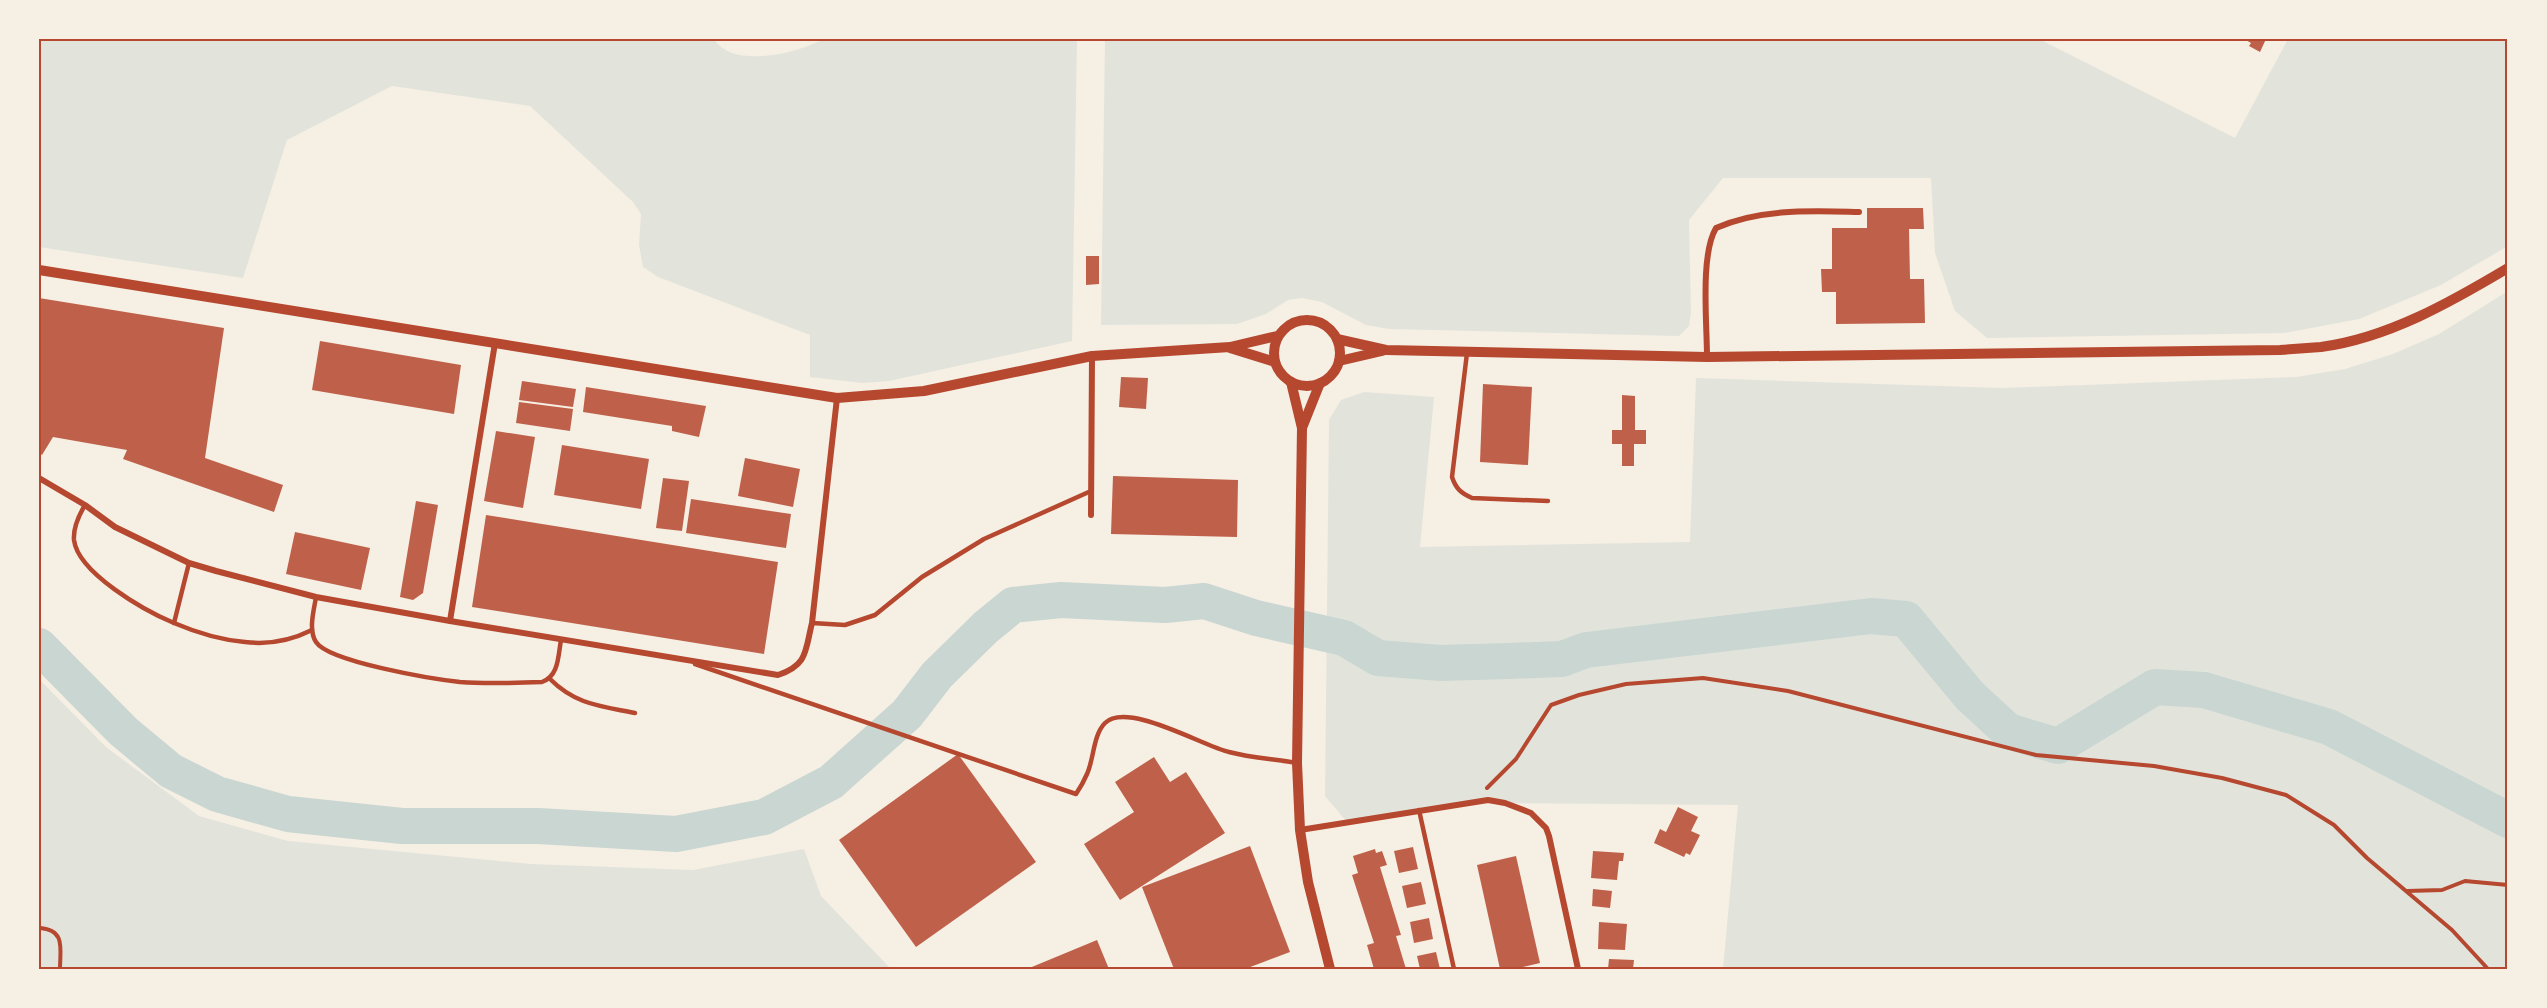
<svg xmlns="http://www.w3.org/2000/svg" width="2547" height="1008" font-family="'Titillium Web',sans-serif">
<rect width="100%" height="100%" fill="#f6efe4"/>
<!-- green -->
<g fill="#e2e4dc">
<path d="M39,39H714C732,69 797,54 823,39H1077L1072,341L889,381L863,383L810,377V335L658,277L643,267L639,245L641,214L633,202L530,106L392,86L287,140L243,278L39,247Z"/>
<path d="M1105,39H2039L2235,138L2288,39H2508V246L2441,285L2359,319L2284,333L1987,338L1955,311L1935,253L1931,178H1723L1689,220L1691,313L1689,326L1679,336L1389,329L1366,325L1322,302L1302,298L1288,300L1266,314L1237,324L1101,325Z"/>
<path d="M2508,291V969H1723L1738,805L1505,803L1488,800L1347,822L1325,796L1329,420L1341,400L1364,392L1434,397L1420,547L1690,542L1696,378L2002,388L2296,377L2345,369L2393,354L2439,334Z"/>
<path d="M39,679L106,747L199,816L288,841L531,864L693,870L804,849L821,896L891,969H39Z"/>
</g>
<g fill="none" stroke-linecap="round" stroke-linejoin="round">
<!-- river -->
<path stroke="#c9d6d2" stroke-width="36" d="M39,646L123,731L171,771L217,794L288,814L402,826H538L676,834L764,817L831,782L907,714L937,675L986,627L1013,605L1061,600L1165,605L1204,601L1256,618L1344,638L1378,658L1441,663L1508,661L1562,659L1586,650L1871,616L1906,619L1970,696L2008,731L2058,746L2155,687L2204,690L2329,727L2508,820"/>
</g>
<!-- building -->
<g fill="#bf614a">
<path d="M2244,39H2266L2260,52L2249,46L2251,43Z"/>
<path d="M1867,208H1923L1924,229H1909L1910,279H1924L1925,323L1836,324V292H1822L1821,269H1832V228H1867Z"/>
<path d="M1086,256H1099V284L1086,285Z"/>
<path d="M39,298L224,328L205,458L283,485L274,512L123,459L127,450L53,437L42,455L39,453Z"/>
<path d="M320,341L461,365L454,414L312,390Z"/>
<path d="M1121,377L1148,378L1146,409L1119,407Z"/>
<path d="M522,381L576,389L573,407L519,400Z"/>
<path d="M1483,384L1532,387L1528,465L1480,462Z"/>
<path d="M586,387L706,406L699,437L672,431V426L583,412Z"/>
<path d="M1622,395L1635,396V430H1646V444H1634V466H1622V444H1612V430H1622Z"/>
<path d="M519,402L573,409L570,431L516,423Z"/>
<path d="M496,431L535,437L523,508L484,501Z"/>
<path d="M562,445L649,459L641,509L554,495Z"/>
<path d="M745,458L800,469L793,507L738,496Z"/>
<path d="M1113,476L1238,480L1237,537L1111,534Z"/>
<path d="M663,478L689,481L682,531L656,528Z"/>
<path d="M691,499L791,514L786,548L686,533Z"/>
<path d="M416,501L438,505L423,593L413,600L400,597Z"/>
<path d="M486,515L778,562L764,654L472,607Z"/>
<path d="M295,532L370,548L361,590L286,574Z"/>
<path d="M958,754L1036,862L916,947L839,840Z"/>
<path d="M1154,757L1170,782L1186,772L1225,833L1120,900L1084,844L1134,812L1115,782Z"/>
<path d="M1678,807L1698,817L1691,831L1700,835L1690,855L1686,853L1684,857L1654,843L1660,829L1666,832Z"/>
<path d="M1250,846L1290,952L1245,969H1174L1142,887Z"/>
<path d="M1413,847L1418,869L1399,873L1394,851Z"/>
<path d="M1375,849L1376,853L1382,851L1387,865L1380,867L1401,935L1396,936L1406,969H1374L1367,945L1374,943L1352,875L1358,873L1353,856Z"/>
<path d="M1593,851L1624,853L1623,861H1619L1617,880L1591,878Z"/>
<path d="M1516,856L1540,963L1514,969H1500L1477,865Z"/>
<path d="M1421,882L1426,904L1407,908L1402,886Z"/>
<path d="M1593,889L1612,891L1610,908L1592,906Z"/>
<path d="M1429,918L1433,939L1414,943L1410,922Z"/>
<path d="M1599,922L1627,924L1625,950L1598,949Z"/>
<path d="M1097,940L1109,969H1027Z"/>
<path d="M1436,952L1440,969H1420L1417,956Z"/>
<path d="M1609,959L1634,960L1633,969H1608Z"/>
</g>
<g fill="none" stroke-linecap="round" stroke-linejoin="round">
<!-- path -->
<g stroke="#b5482f" stroke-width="4">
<path d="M1487,788L1516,759L1551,705L1579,695L1626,684L1703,678L1788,691L2036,755L2154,766L2222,778L2286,795L2334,825L2367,858L2452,930L2488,969"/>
<path d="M2407,891L2442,890L2465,881L2508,885"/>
<path d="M40,928C66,930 60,949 60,969"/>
</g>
<!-- service -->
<g stroke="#b5482f" stroke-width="4.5">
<path d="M1467,353L1452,477C1456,489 1461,493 1472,498L1548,501"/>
<path d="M85,505C79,515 73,527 74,540C78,573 145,611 174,623C195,632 222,640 245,642C269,645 292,640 312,630"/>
<path d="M316,597C314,610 308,630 316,642C329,662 433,679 460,682C487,684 515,683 542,682C559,676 558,656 561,640"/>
<path d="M174,623L189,563"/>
<path d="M812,623L845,625L875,615L922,577L984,539L1091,491"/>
<path d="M695,664L1076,794C1080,788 1084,781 1087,774C1094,759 1093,735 1105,723C1127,701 1203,746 1229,752C1251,758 1275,759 1297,763"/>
<path d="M550,679C576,705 601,706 635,713"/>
<path d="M1419,810L1454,969"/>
</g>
<!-- minor -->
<g stroke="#b5482f" stroke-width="6">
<path d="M1707,357C1707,323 1700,255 1716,228C1760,208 1813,211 1859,212"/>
<path d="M39,478L85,505L115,527L189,563L216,571L316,597L450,621L778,675C808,665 805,651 812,623L837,398"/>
<path d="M1091,515L1092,356"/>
<path d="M450,621L495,343"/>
<path d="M1300,830L1488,800L1505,803L1531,813L1546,828L1549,836L1578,969"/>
</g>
<!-- tertiary -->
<g stroke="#b5482f" stroke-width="10">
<path d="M39,270L837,398L924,391L1092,356L1230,347L1277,336"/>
<circle cx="1307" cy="353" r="33"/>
<path d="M1337,339L1386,350L1707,357L2280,350C2294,349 2308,348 2321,347C2388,338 2451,302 2508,268"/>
<path d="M1230,348L1275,362"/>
<path d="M1339,361L1382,351"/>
<path d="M1291,382L1302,428L1297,763L1300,830L1308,882L1330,969"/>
<path d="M1302,428L1320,383"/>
</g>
</g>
<!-- border -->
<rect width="2547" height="1008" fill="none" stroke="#f6efe4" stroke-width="81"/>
<rect x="40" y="40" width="2466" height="928" fill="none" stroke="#b5482f" stroke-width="2"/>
</svg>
